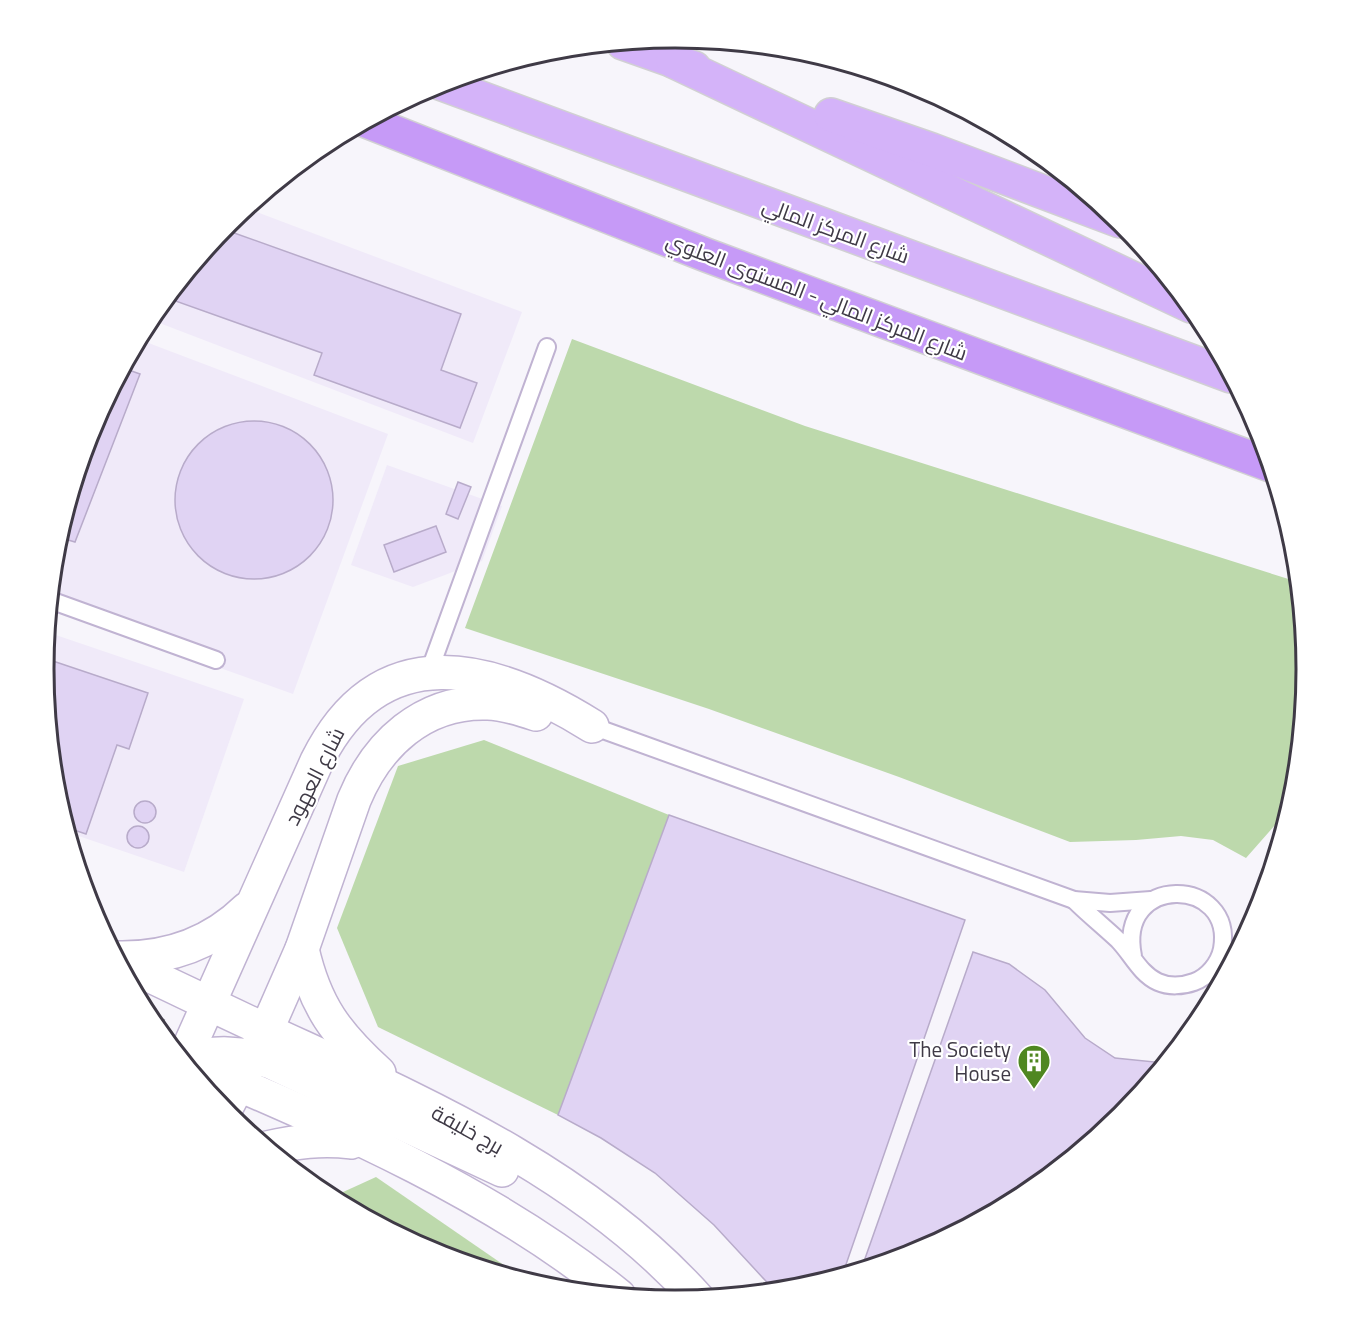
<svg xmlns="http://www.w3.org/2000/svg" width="1350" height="1339" font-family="'Titillium Web',Cairo,sans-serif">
<rect width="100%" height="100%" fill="#f7f5fb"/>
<!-- built -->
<g fill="#f0eaf9">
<path d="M246,208L522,312L473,443L149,319L228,222Z"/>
<path d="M138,339L388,434L293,694L49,607L55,546L91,427Z"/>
<path d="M387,465L502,506L482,561L413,587L351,565Z"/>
<path d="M47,632L244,699L184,872L67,832L55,792L43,669Z"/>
</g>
<!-- green -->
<g fill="#bdd9ac">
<path d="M572,339L805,426L1298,582L1307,670L1295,793L1290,808L1246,858L1213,840L1181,836L1136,840L1070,842L899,777L709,709L465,628Z"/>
<path d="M484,740L669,815L558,1115L378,1027L337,928L398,766Z"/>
<path d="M376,1177L530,1283L433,1253L330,1198Z"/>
</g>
<!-- building -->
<g fill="#e0d3f3" stroke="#b8abca" stroke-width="1.5">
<path d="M223,229L461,314L441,370L477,383L460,428L314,375L322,353L167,298Z"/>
<path d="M123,368L140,374L75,542L58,537L91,427Z"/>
<circle cx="254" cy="500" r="79"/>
<path d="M458,482L471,487L458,519L446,514Z"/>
<path d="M436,526L446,552L394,572L384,545Z"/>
<path d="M44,658L148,693L129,749L117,745L86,834L65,827L55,792L43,669Z"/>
<circle cx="145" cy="812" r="11"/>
<path d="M669,815L965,920L842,1276L798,1289L776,1292L714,1225L655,1173L601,1138L558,1115Z"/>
<circle cx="138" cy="837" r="11"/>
<path d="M973,952L1009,964L1045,990L1085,1038L1115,1058L1165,1063L1122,1117L1026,1195L917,1254L861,1270Z"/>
</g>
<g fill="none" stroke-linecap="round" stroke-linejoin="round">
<!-- service casing -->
<g stroke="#c0b3d2" stroke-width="20">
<g id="service">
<path d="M50,600L216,660"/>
<path d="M429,672L547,347"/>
<path d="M592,726L1074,900L1110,903L1151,900"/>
<path d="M1074,900C1088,914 1103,926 1118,940C1131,953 1140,974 1158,982C1169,987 1183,986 1194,982C1208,977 1219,963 1222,949C1235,876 1116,873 1133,956"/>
</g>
</g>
<!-- tertiary casing -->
<g stroke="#c0b3d2" stroke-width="36">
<g id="tertiary">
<path d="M302,949C315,1006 336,1034 379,1073"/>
<path d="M118,958C168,959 211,944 247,909"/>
<path d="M117,960C179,989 240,1019 302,1047C444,1112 592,1181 698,1299"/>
<path d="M182,1060C333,1125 490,1191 619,1296"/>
<path d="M183,1060C214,1051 241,1052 271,1062L502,1170"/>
<path d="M183,1061L317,761C380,634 493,664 592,726"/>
<path d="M224,1112L266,1031L302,949L354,800C377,744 423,701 487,703C503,703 521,709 536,714"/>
<path d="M267,1148C295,1142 322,1138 351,1142"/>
</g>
</g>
<!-- primary casing -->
<g stroke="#d1d0d3" stroke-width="36">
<g id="primary">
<path d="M623,43L694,68"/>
<path d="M673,61L1191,306"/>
<path d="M440,83L1231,376"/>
<path d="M831,115L932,150L1120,221"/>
</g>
</g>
<!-- trunk casing -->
<g stroke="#d1d0d3" stroke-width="36">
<path id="trunk" d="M366,121L706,255L1270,465"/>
</g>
<!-- path -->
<path stroke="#9e9ba4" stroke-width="4" stroke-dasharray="4.5 4.5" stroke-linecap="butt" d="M158,1031L165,1015"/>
<!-- service -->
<use href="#service" stroke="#fff" stroke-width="16"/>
<!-- tertiary -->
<use href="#tertiary" stroke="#fff" stroke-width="33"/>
<!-- primary -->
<use href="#primary" stroke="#d4b3f9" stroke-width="33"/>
<!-- trunk -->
<use href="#trunk" stroke="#c69af7" stroke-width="33"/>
</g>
<!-- icons -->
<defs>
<g id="building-pin" transform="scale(1.725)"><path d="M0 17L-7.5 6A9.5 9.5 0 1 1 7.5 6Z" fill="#4f8721" stroke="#fff"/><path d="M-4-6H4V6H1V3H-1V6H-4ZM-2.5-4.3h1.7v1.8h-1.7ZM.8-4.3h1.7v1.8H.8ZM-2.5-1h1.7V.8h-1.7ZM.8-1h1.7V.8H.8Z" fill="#fff"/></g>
</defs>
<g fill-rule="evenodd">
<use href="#building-pin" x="1034" y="1061"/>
</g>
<g text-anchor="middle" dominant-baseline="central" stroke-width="4.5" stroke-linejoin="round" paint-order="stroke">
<!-- street labels -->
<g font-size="21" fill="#3f3a46" stroke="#fff">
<text transform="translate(836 230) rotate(20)">شارع المركز المالي</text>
<text transform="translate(817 296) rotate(21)">شارع المركز المالي - المستوى العلوي</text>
<text transform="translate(314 776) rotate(-63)">شارع العهود</text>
<text transform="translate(468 1129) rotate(29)">برج خليفة</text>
</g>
<!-- poi labels -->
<g font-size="21" fill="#3f3a46" stroke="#fff" text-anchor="end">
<text x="1011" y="1049">The Society<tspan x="1011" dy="24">House</tspan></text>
</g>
</g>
<!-- crop -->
<path d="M0 0H1350V1339H0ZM54 669a621 621 0 1 1 1242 0a621 621 0 1 1-1242 0Z" fill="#fff" fill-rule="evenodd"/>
<path fill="none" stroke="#3f3a46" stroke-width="3" d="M54 669a621 621 0 1 1 1242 0a621 621 0 1 1-1242 0Z"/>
</svg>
